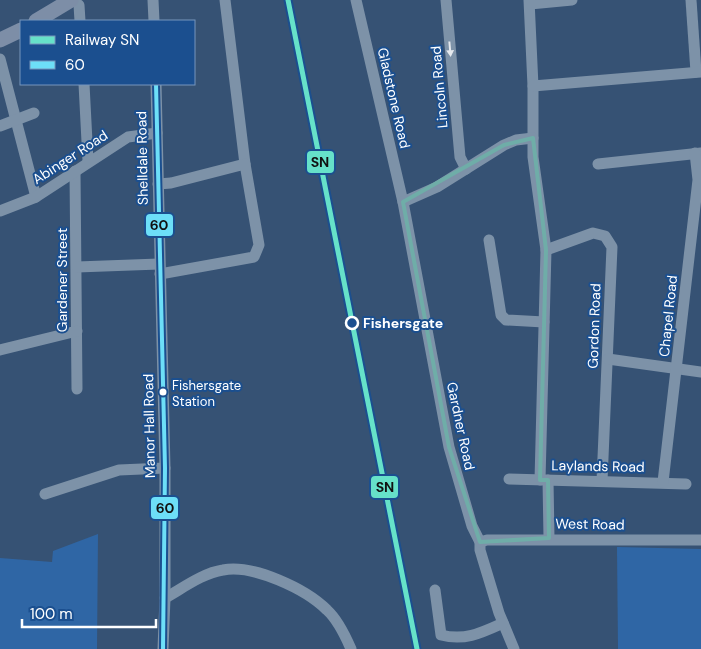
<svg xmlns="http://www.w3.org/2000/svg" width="701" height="649" font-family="'DM Sans',sans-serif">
<rect width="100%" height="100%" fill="#365274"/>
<!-- green -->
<g fill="#2f66a5">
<path d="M98,534L97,649H0V558L52,562L53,551Z"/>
<path d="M617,547L701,549V649H618Z"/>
</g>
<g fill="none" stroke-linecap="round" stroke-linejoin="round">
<!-- minor -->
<g stroke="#7d92a8" stroke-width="11">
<path d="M153,0L154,21"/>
<path d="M225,0L245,164"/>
<path d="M356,0L403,202L449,447L472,526L480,542V550L499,613L514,649"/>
<path d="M446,0L460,157L466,169"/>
<path d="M529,0L533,86V157L546,250L540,480"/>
<path d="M691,0L696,72"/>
<path d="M530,4L572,0"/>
<path d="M79,5L80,21"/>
<path d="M0,59L36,197"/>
<path d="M84,84L88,161"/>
<path d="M156,84L165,468V598L163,649"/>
<path d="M533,86L701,72"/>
<path d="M0,126L34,113"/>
<path d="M598,164L701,153"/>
<path d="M75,171L77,389"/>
<path d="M158,184L171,183L245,164L259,245L254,257L160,274"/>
<path d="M403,202L437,187L504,145L516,140L533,138"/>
<path d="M0,211L36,197L128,137L157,133"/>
<path d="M489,240L501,315L506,320L544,322"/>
<path d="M546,250L593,233L605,236L612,247L602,481"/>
<path d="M77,267L159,264"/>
<path d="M0,350L77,331"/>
<path d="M608,359L701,372"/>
<path d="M509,479L686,484"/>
<path d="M548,480L549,538"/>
<path d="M663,482L698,180L695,153"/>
<path d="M45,494L119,470L165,468"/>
<path d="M480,542L487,540H701"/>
<path d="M435,590L441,635C465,641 481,633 503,623"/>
<path d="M165,598C183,588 203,573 223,570C253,564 306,589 327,610C338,620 345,635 351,649"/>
</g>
<!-- major -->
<g stroke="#7d8ea7" stroke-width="15">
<path d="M36,21L71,0"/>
<path d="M0,40L21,30"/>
</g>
<!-- bus-1 casing -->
<g stroke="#1b4f8f" stroke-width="8">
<path id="bus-1" d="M156,84L165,468L163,649"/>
</g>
<!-- bus-1 -->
<use href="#bus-1" stroke="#6ddff8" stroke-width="4"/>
<!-- rail-1 casing -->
<g stroke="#1b4f8f" stroke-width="9">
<path id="rail-1" d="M288,0L417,649"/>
</g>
<!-- rail-1 -->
<use href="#rail-1" stroke="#66e1c9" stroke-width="5"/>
</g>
<!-- one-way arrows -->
<defs><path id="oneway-solid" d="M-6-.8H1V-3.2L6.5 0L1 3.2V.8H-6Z" transform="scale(1.25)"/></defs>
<use fill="#e5e9ee" href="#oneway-solid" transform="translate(450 49) rotate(85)"/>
<!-- marked area -->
<path fill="none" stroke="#6fada8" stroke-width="4" stroke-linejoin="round" d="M533,138L546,250L540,480H548L549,538L480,542L449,447L403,202L504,145Z"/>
<!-- markers -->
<circle fill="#1b4f8f" stroke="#fff" stroke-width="2.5" cx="352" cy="323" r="6"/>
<circle fill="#fff" stroke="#1b4f8f" stroke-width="2" cx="163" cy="392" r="4.5"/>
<g text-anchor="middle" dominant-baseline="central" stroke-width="4" stroke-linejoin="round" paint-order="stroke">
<!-- bus labels -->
<g font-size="13" fill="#fff" stroke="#1b4f8f" text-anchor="start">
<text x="172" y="385">Fishersgate<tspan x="172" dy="16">Station</tspan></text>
</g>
<!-- street labels -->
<g font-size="14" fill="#fff" stroke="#1b4f8f">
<text transform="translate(439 87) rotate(-95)">Lincoln Road</text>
<text transform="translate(394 98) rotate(77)">Gladstone Road</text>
<text transform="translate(70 157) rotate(-33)">Abinger Road</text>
<text transform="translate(142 158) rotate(-91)">Shelldale Road</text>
<text transform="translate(62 280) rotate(-90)">Gardener Street</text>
<text transform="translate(668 316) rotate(-84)">Chapel Road</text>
<text transform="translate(594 326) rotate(-88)">Gordon Road</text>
<text transform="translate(149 426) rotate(-91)">Manor Hall Road</text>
<text transform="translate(461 426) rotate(78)">Gardner Road</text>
<text transform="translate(598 466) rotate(1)">Laylands Road</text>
<text transform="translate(590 524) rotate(1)">West Road</text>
</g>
<!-- stop labels -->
<g font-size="14" font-weight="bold" fill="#fff" stroke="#1b4f8f" text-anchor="start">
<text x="363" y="323">Fishersgate</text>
</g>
</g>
<g stroke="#1b4f8f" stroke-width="2">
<rect x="306" y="150" width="29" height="24" rx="5" fill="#66e1c9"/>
<rect x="145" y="213" width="29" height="24" rx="5" fill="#6ddff8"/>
<rect x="370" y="475" width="29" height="24" rx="5" fill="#66e1c9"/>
<rect x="150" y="496" width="29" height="24" rx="5" fill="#6ddff8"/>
</g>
<g font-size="14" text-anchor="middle" font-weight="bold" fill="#111">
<text x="320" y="167">SN</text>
<text x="159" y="230">60</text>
<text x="385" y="492">SN</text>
<text x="165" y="513">60</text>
</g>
<!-- legend -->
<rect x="20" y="20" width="175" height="65" fill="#1b4f8f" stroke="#7695bc"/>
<rect x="30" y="36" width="25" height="8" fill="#66e1c9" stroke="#7695bc"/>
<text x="65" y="45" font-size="15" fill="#ffffff">Railway SN</text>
<rect x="30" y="61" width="25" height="8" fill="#6ddff8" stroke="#7695bc"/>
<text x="65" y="70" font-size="15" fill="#ffffff">60</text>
<!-- scale -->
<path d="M22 619v8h134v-8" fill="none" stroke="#ffffff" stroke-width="2.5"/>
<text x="30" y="619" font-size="15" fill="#ffffff" stroke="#1b4f8f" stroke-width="4" paint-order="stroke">100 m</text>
</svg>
